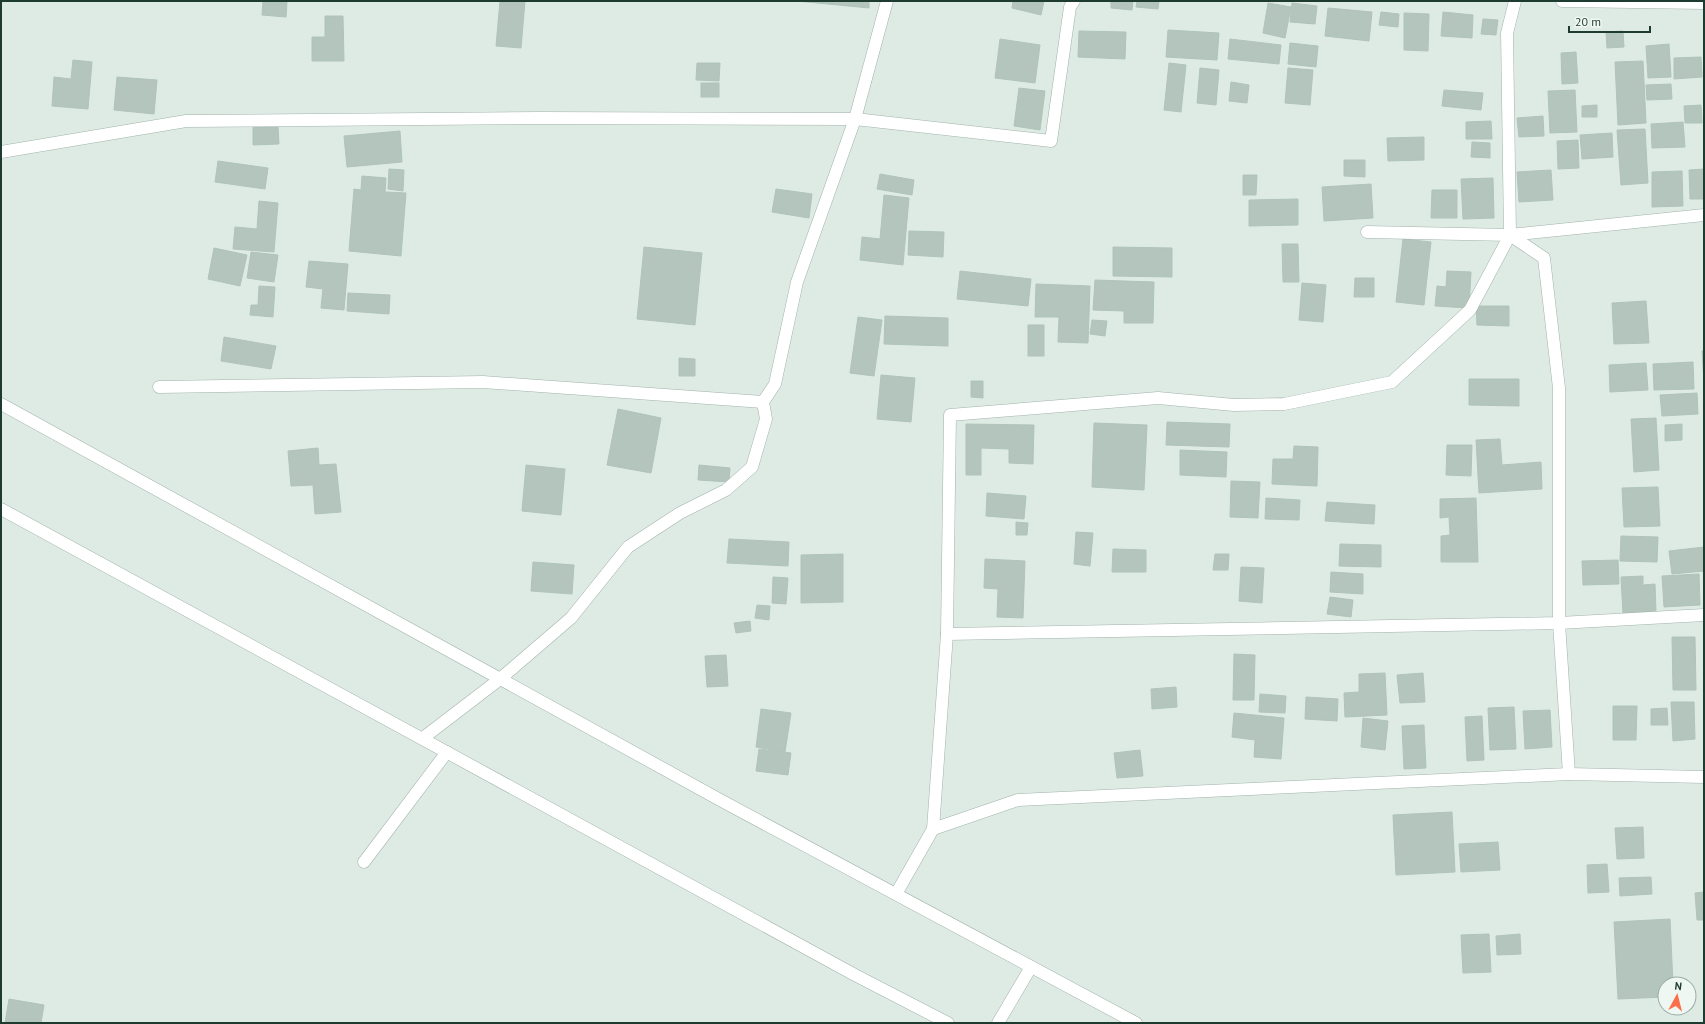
<svg xmlns="http://www.w3.org/2000/svg" width="1705" height="1024" font-family="'PT Sans',sans-serif">
<rect width="100%" height="100%" fill="#deebe4"/>
<!-- building -->
<g fill="#b3c5bd" stroke="#b0c4bb">
<path d="M263,1H287L286,17L262,15Z"/>
<path d="M500,1H525L521,48L496,46Z"/>
<path d="M797,1H869V8Z"/>
<path d="M1013,1H1044L1041,15L1012,8Z"/>
<path d="M1111,1H1133L1132,10L1111,8Z"/>
<path d="M1137,1H1159L1158,9L1136,7Z"/>
<path d="M1268,3L1291,7L1285,38L1263,33Z"/>
<path d="M1292,3L1317,6L1315,24L1290,22Z"/>
<path d="M1328,8L1372,12L1369,41L1325,36Z"/>
<path d="M1381,12L1399,14L1398,27L1379,25Z"/>
<path d="M1443,12L1473,15L1472,38L1441,36Z"/>
<path d="M1404,13L1429,14L1428,51L1404,50Z"/>
<path d="M325,16H343L344,61H312V37H325Z"/>
<path d="M1483,19L1498,20L1496,35L1481,34Z"/>
<path d="M1168,30L1219,33L1217,60L1166,57Z"/>
<path d="M1079,31L1126,32L1125,59L1078,57Z"/>
<path d="M1623,31L1624,47L1607,48L1606,32Z"/>
<path d="M1000,39L1040,45L1035,83L995,78Z"/>
<path d="M1230,39L1281,45L1279,64L1228,59Z"/>
<path d="M1290,43L1318,46L1316,67L1288,64Z"/>
<path d="M1669,44L1671,77L1648,78L1646,46Z"/>
<path d="M1576,52L1578,83L1562,84L1561,53Z"/>
<path d="M1701,57L1702,77L1674,79V58Z"/>
<path d="M73,60L92,62L88,109L52,106L54,77L71,79Z"/>
<path d="M1643,61L1646,123L1618,125L1615,62Z"/>
<path d="M697,63H720L719,81L696,80Z"/>
<path d="M1169,63L1186,65L1181,112L1164,110Z"/>
<path d="M1200,68L1219,70L1216,105L1197,103Z"/>
<path d="M1288,68L1313,70L1310,105L1285,103Z"/>
<path d="M117,77L157,80L154,114L114,110Z"/>
<path d="M1231,82L1249,85L1247,103L1229,101Z"/>
<rect x="701" y="83" width="18" height="14"/>
<path d="M1671,84L1672,99L1647,100L1646,85Z"/>
<path d="M1019,88L1045,91L1040,130L1014,126Z"/>
<path d="M1444,90L1483,93L1481,110L1442,106Z"/>
<path d="M1575,90L1577,132L1550,133L1548,91Z"/>
<path d="M1597,105V117H1582V106Z"/>
<path d="M1701,105L1702,123H1685L1684,106Z"/>
<path d="M1543,116L1544,136L1519,137L1517,118Z"/>
<path d="M1491,121L1492,139H1466V122Z"/>
<path d="M1683,122L1685,147L1652,148L1651,124Z"/>
<path d="M253,127H278L279,144L253,145Z"/>
<path d="M1645,129L1648,183L1621,185L1617,130Z"/>
<path d="M400,131L402,162L347,167L344,136Z"/>
<path d="M1612,133L1613,157L1582,159L1580,135Z"/>
<path d="M1424,137V160L1388,161L1387,138Z"/>
<path d="M1578,140L1579,168L1558,169L1557,141Z"/>
<path d="M1472,142L1490,143V158L1471,157Z"/>
<path d="M1344,160H1365V177L1344,176Z"/>
<path d="M218,161L268,168L265,189L215,182Z"/>
<path d="M389,169L404,170L403,191L388,189Z"/>
<path d="M1704,169V199H1690L1689,170Z"/>
<path d="M1551,170L1553,200L1519,202L1517,172Z"/>
<path d="M1682,171L1683,206L1652,207V172Z"/>
<path d="M880,174L914,180L912,195L877,189Z"/>
<path d="M1243,175H1257L1256,195H1243Z"/>
<path d="M362,176L386,178L385,192L406,193L401,256L349,251L354,189L361,190Z"/>
<path d="M1493,178L1494,218L1463,219L1461,179Z"/>
<path d="M1371,184L1373,218L1324,221L1322,187Z"/>
<path d="M776,189L812,194L809,218L772,212Z"/>
<path d="M1432,190H1457V218H1431Z"/>
<path d="M884,195L909,198L903,265L860,260L862,237L880,239Z"/>
<path d="M1298,199V225L1249,226V200Z"/>
<path d="M259,201L278,203L274,252L233,249L235,227L257,229Z"/>
<path d="M909,231L944,232L943,257L908,255Z"/>
<path d="M1403,239L1431,242L1424,305L1396,302Z"/>
<path d="M1282,244H1298L1299,282H1283Z"/>
<path d="M644,247L702,253L695,325L637,319Z"/>
<path d="M1113,247L1172,248V277L1113,276Z"/>
<path d="M214,248L247,255L240,286L208,279Z"/>
<path d="M251,252L278,255L274,282L247,278Z"/>
<path d="M309,261L348,264L344,310L321,308L323,289L306,287Z"/>
<path d="M960,271L1031,279L1028,306L957,299Z"/>
<path d="M1447,271L1471,272L1469,308L1435,306L1437,286L1446,287Z"/>
<path d="M1355,278H1374V297H1354Z"/>
<path d="M1095,280L1154,282L1153,323H1124V311L1093,310Z"/>
<path d="M1302,283L1326,285L1323,322L1299,320Z"/>
<path d="M1036,284L1090,286L1088,343L1058,342L1059,317H1035Z"/>
<path d="M259,286L275,287L273,317L250,315L251,305H258Z"/>
<path d="M348,293L390,295L389,314L347,311Z"/>
<path d="M1646,301L1649,343L1614,344L1612,303Z"/>
<path d="M1476,306H1509V326L1477,325Z"/>
<path d="M885,316L948,318V346L884,344Z"/>
<path d="M858,317L882,320L874,376L850,373Z"/>
<path d="M1092,320L1107,321L1105,336L1090,334Z"/>
<rect x="1028" y="325" width="16" height="31"/>
<path d="M224,337L276,346L271,369L221,361Z"/>
<path d="M1702,351H1704V382Z"/>
<path d="M679,358L695,359V376H679Z"/>
<path d="M1693,362L1694,389L1654,390L1653,364Z"/>
<path d="M1646,363L1648,390L1610,392L1609,365Z"/>
<path d="M881,375L915,378L911,422L877,419Z"/>
<path d="M1469,379H1519V406L1469,405Z"/>
<path d="M971,381H983V398L971,397Z"/>
<path d="M1697,393L1698,414L1662,416L1660,395Z"/>
<path d="M618,409L661,418L651,473L607,465Z"/>
<path d="M1656,418L1659,470L1634,472L1631,419Z"/>
<path d="M1167,422L1230,424L1229,447L1166,445Z"/>
<path d="M1094,423L1147,425L1144,490L1092,487Z"/>
<path d="M966,424L1034,425L1033,464L1009,463V449L981,448V475H966Z"/>
<path d="M1682,424V440L1665,441V425Z"/>
<path d="M1500,439L1502,465L1541,462L1542,489L1479,493L1476,440Z"/>
<path d="M1447,445H1472L1471,476L1446,475Z"/>
<path d="M1294,446L1318,447L1317,486L1272,484L1273,459H1293Z"/>
<path d="M318,448L319,465L336,464L341,512L315,514L313,485L291,486L288,451Z"/>
<path d="M1180,450L1227,452L1226,477L1180,475Z"/>
<path d="M526,465L565,469L561,515L522,511Z"/>
<path d="M699,465L730,468L729,482L698,480Z"/>
<path d="M1231,481L1260,482L1258,518L1230,517Z"/>
<path d="M1658,487L1660,526L1624,527L1622,488Z"/>
<path d="M987,493L1026,496L1024,519L986,516Z"/>
<path d="M1266,498L1300,500L1299,520L1265,519Z"/>
<path d="M1476,498L1478,562H1441V536L1450,535L1449,517L1440,518V499Z"/>
<path d="M1327,502L1375,505L1374,524L1325,521Z"/>
<path d="M1016,522L1028,523L1027,535H1016Z"/>
<path d="M1076,532L1093,533L1090,566L1074,564Z"/>
<path d="M1621,536L1658,537L1657,562L1620,561Z"/>
<path d="M729,539L789,542L788,566L727,563Z"/>
<path d="M1340,544L1381,545V567L1339,566Z"/>
<path d="M1704,547V571L1672,574L1669,551Z"/>
<path d="M1113,549L1146,550V572H1112Z"/>
<path d="M843,554V602L801,603V555Z"/>
<path d="M1215,554H1229L1228,570H1213Z"/>
<path d="M985,559L1025,561L1023,618L997,617L998,589L984,588Z"/>
<path d="M1618,560L1619,584L1583,585L1582,561Z"/>
<path d="M533,562L574,565L572,594L531,591Z"/>
<path d="M1241,567L1264,568L1262,603L1239,601Z"/>
<path d="M1331,572L1363,574V594L1330,592Z"/>
<path d="M1699,574L1700,605L1664,607L1662,576Z"/>
<path d="M1643,576V585L1655,584L1656,612L1623,614L1621,577Z"/>
<path d="M773,577L788,578L786,604L772,603Z"/>
<path d="M1330,597L1353,600L1351,617L1327,614Z"/>
<path d="M757,605L770,606L769,620L755,618Z"/>
<path d="M750,621L751,631L736,633L734,623Z"/>
<path d="M1672,637H1695L1696,690H1673Z"/>
<path d="M1234,654L1255,655L1254,700H1233Z"/>
<path d="M726,655L728,686L707,687L705,656Z"/>
<path d="M1385,673L1387,715L1345,717L1344,693L1359,692V674Z"/>
<path d="M1423,673L1425,702L1400,703L1397,675Z"/>
<path d="M1176,687L1177,707L1152,709L1151,689Z"/>
<path d="M1260,694L1286,696L1285,713L1259,712Z"/>
<path d="M1306,697L1338,699L1337,721L1305,719Z"/>
<path d="M1671,702H1694L1695,739L1673,741Z"/>
<path d="M1613,706H1637L1636,740H1613Z"/>
<path d="M1514,707L1516,749L1490,750L1488,708Z"/>
<path d="M1667,708L1668,725H1651V709Z"/>
<path d="M761,709L791,713L785,752L756,747Z"/>
<path d="M1550,710L1552,747L1525,749L1523,711Z"/>
<path d="M1234,713L1284,718L1281,759L1254,757L1255,740L1232,737Z"/>
<path d="M1482,716L1484,760L1467,761L1465,717Z"/>
<path d="M1363,718L1388,721L1385,750L1361,747Z"/>
<path d="M1424,725L1426,768L1404,769L1402,726Z"/>
<path d="M759,749L791,753L788,775L756,771Z"/>
<path d="M1140,750L1143,776L1117,778L1114,753Z"/>
<path d="M1452,812L1455,872L1396,875L1393,815Z"/>
<path d="M1643,827L1644,858L1617,859L1615,828Z"/>
<path d="M1498,842L1500,870L1461,872L1459,844Z"/>
<path d="M1607,864L1609,892L1588,893L1587,865Z"/>
<path d="M1651,877L1652,894L1620,896L1619,878Z"/>
<path d="M1704,892V920H1697L1695,893Z"/>
<path d="M1670,919L1673,984H1665V997L1618,999L1614,922Z"/>
<path d="M1489,934L1491,972L1463,973L1461,935Z"/>
<path d="M1520,934L1521,954L1497,955L1496,936Z"/>
<path d="M9,999L44,1005L41,1023H5Z"/>
</g>
<g fill="none" stroke-linecap="round" stroke-linejoin="round">
<!-- minor casing -->
<g stroke="#a1b3ab" stroke-width="13">
<g id="minor">
<path d="M1515,1L1507,33L1510,235L1544,258L1559,388V623L1569,774"/>
<path d="M1562,1L1704,3"/>
<path d="M1,152L186,121L539,118L855,119L1051,141L1070,7L1074,1"/>
<path d="M1367,232L1510,235L1704,215"/>
<path d="M159,387L483,382L763,402"/>
<path d="M1,404L722,801L1136,1023"/>
<path d="M1,509L855,975L948,1023"/>
<path d="M947,634L1559,623L1704,615"/>
<path d="M423,738L500,679L571,618L628,547L680,513L726,490L752,467L766,419L763,402L775,384L797,282L855,119L887,1"/>
<path d="M933,829L1018,800L1569,774L1704,777"/>
<path d="M364,862L447,752"/>
<path d="M896,894L933,829L947,634L950,415L1158,398L1234,405L1284,404L1392,382L1470,310L1510,235"/>
<path d="M998,1023L1031,967"/>
</g>
</g>
<!-- minor -->
<use href="#minor" stroke="#fff" stroke-width="12"/>
</g>
<!-- border -->
<rect width="1705" height="1024" fill="none" stroke="#1e3b32" stroke-width="4"/>
<!-- north arrow -->
<g transform="translate(1677 996) rotate(7)"><circle r="19" fill="#eef7f2" stroke="#9baca5"/>
<path d="M0-3L7 15L0 10L-7 15Z" fill="#fb704b"/>
<text y="-6" font-size="11" font-weight="bold" text-anchor="middle" fill="#1e3b32">N</text>
</g>
<!-- scale -->
<path d="M1569 26v6h81v-6" fill="none" stroke="#1e3b32" stroke-width="2"/>
<text x="1575" y="26" font-size="12" fill="#1e3b32" stroke="#eef7f2" stroke-width="3" paint-order="stroke">20 m</text>
</svg>
